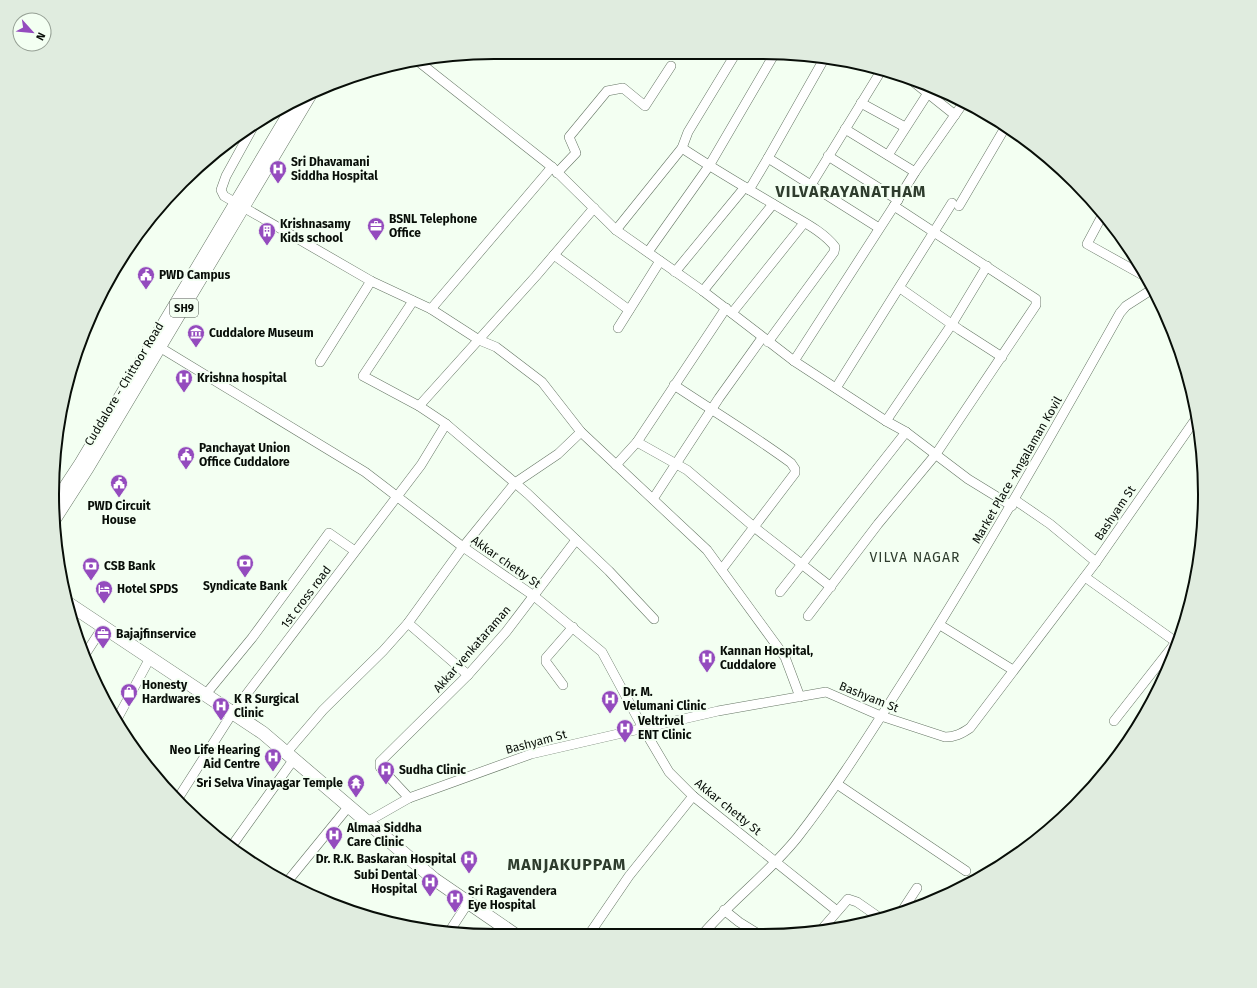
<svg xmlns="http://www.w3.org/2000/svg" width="1257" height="988" font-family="'Fira Sans',sans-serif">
<rect width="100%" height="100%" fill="#f3fff2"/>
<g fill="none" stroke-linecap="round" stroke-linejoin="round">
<!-- minor casing -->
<g stroke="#667665" stroke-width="10">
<g id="minor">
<path d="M419,62L552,167L616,230L703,291L794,361L886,421L906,432L968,479L1012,506"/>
<path d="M905,75L955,115"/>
<path d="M861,103L905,127"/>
<path d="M253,127L226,176L221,190L224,196L371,281L431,309L479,340L496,347L542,382L581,432L707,550L785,657L800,697"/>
<path d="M845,129L915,172"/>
<path d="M682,148C715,170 750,190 785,211C801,221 823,231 835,247L834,252L768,342"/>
<path d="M888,155L928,93"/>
<path d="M828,156L898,200"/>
<path d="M768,158L824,59"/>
<path d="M557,173L576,153L569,137L607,91L623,88L645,106L671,66"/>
<path d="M811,185L881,71"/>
<path d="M749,190L768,158L879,228"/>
<path d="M894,206L915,172L964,102"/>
<path d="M959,206L1006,126"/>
<path d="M1103,214L1087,244L1148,278"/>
<path d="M616,230L682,148L688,132L736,53"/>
<path d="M648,252L709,166L775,53"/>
<path d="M554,255L629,310"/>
<path d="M675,272L745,187"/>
<path d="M900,288L960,330L1002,357"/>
<path d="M703,291L773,204"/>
<path d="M413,301L363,376L419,406L446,424L528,494L609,571L654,619"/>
<path d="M431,309L552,167"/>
<path d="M732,313L804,223"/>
<path d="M618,328L660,261"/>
<path d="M156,345L365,472L463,547L534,596L602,652L643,728L669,772L693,796L837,911"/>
<path d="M794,361L894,206L1036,299V305L936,454L878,524L808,616"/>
<path d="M320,362L371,281"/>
<path d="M674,385C713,411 753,435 791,463L795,469V473L722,569"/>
<path d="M836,388L952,203"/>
<path d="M419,406L536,276L594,208"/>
<path d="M886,421L952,324L987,266"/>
<path d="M637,442L687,470L754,527L831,587"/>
<path d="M616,465L637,442L726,308"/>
<path d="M653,499L719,398L762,338"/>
<path d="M1015,500L1050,524L1096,562"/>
<path d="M1085,577L1176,642L1114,721"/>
<path d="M780,592L906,432"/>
<path d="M408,623L468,675"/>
<path d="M940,625L1013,670"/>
<path d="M86,653L103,627"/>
<path d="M563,685L546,662V658L573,627"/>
<path d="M206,694L252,638L329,533L355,551"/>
<path d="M116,721L150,658"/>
<path d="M287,752L323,710L383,651L408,623L463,547L515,483L558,454L581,432"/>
<path d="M837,784L966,871"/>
<path d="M409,798L380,767V762L468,675L506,632L576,540"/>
<path d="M177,800L233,712L421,465L446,424"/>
<path d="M367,822L409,798L531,754L718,711L826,692L881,716L945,737C955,737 961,734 970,728L1096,562L1197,417"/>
<path d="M231,847L294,759"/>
<path d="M287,882L349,806"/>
<path d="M724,910L739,922L760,935"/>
<path d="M900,914L917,888"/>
<path d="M822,929L848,899L857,902L880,918"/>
<path d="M449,932L468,903"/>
<path d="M702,935C731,901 768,874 797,838C836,788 869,735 903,682C980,561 1050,438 1120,313L1126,306L1151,290H1154"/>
<path d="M588,936L629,876L693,796"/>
</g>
</g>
<!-- major casing -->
<g stroke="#667665" stroke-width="12">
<g id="major">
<path d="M53,504L80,463L295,102"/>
<path d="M55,520L89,467L311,95"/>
</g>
</g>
<!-- highway casing -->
<g stroke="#667665" stroke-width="14">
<path id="highway" d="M66,602L263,733L434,879L517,936"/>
</g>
<!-- minor -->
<use href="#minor" stroke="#fff" stroke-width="9"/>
<!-- major -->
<use href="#major" stroke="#fff" stroke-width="11"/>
<!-- highway -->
<use href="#highway" stroke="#fff" stroke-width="13"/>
</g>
<!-- icons -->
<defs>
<g id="hospital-pin" transform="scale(0.9)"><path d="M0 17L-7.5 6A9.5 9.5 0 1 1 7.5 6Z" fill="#944bbe" stroke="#f3fff2"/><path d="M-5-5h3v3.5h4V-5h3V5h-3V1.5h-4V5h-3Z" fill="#fff"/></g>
<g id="office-pin" transform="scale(0.9)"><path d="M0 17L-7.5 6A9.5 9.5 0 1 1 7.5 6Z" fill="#944bbe" stroke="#f3fff2"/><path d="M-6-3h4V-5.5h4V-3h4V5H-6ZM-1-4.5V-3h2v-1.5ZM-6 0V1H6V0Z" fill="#fff"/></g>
<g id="building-pin" transform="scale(0.9)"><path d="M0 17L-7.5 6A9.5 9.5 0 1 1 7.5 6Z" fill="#944bbe" stroke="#f3fff2"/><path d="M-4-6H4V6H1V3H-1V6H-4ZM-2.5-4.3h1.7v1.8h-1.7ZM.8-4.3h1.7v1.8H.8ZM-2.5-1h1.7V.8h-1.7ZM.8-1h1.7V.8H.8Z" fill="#fff"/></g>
<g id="civic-pin" transform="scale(0.9)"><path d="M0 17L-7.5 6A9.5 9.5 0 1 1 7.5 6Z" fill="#944bbe" stroke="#f3fff2"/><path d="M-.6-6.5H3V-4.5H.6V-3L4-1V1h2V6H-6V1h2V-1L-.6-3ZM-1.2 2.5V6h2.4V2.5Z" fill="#fff"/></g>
<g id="museum-pin" transform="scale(0.9)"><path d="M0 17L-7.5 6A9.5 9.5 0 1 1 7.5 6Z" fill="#944bbe" stroke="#f3fff2"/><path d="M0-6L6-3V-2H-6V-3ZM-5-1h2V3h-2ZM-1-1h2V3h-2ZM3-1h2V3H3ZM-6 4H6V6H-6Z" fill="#fff"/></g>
<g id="bank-pin" transform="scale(0.9)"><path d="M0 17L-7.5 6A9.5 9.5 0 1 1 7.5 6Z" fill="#944bbe" stroke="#f3fff2"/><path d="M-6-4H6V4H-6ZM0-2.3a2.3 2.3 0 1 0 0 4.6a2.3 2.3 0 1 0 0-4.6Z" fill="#fff"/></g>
<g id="hotel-pin" transform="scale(0.9)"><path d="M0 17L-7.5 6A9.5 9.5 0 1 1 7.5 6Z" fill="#944bbe" stroke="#f3fff2"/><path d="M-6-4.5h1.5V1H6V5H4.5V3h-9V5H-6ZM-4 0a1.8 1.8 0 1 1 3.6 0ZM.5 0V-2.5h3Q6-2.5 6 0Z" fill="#fff"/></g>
<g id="shop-pin" transform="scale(0.9)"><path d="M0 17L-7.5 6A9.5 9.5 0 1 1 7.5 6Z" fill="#944bbe" stroke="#f3fff2"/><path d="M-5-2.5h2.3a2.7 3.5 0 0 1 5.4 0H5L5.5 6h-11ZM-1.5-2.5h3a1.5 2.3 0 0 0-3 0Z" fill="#fff"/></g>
<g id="temple-pin" transform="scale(0.9)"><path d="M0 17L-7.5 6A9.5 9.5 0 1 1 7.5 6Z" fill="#944bbe" stroke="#f3fff2"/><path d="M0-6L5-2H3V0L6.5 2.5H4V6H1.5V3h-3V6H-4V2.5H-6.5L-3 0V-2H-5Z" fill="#fff"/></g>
</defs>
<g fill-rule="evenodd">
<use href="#hospital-pin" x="278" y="169"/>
<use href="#office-pin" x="376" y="226"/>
<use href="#building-pin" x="267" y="231"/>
<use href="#civic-pin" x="146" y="275"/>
<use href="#museum-pin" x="196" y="333"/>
<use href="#hospital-pin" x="184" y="378"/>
<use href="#civic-pin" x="186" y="455"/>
<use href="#civic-pin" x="119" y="483"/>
<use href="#bank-pin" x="245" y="563"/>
<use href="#bank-pin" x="91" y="566"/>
<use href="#hotel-pin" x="104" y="589"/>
<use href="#office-pin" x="103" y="634"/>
<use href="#hospital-pin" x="707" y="658"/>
<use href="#shop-pin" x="129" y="692"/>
<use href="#hospital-pin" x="610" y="699"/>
<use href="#hospital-pin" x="221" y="706"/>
<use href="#hospital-pin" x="625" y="728"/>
<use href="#hospital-pin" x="273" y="757"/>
<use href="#hospital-pin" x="386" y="770"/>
<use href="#temple-pin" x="356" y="783"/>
<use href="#hospital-pin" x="334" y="835"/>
<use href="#hospital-pin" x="469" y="859"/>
<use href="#hospital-pin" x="430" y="882"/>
<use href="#hospital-pin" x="455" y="898"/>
</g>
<g text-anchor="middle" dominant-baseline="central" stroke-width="4" stroke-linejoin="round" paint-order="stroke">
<!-- shield labels -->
<rect fill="#f3fff2" stroke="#4e564e" stroke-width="1" x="170" y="299" width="28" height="18" rx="3"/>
<g font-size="11" font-weight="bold" fill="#080e08">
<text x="184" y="308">SH9</text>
</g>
<!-- poi labels -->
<g font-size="12" font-weight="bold" fill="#080e08" stroke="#f3fff2" text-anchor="start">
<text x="291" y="162">Sri Dhavamani<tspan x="291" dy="14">Siddha Hospital</tspan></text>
<text x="389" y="219">BSNL Telephone<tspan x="389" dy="14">Office</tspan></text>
<text x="280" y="224">Krishnasamy<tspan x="280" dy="14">Kids school</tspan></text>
<text x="159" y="275">PWD Campus</text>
<text x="209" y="333">Cuddalore Museum</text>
<text x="197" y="378">Krishna hospital</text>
<text x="199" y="448">Panchayat Union<tspan x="199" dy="14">Office Cuddalore</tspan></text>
<text x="119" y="506" text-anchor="middle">PWD Circuit<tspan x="119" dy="14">House</tspan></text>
<text x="104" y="566">CSB Bank</text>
<text x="245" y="586" text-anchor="middle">Syndicate Bank</text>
<text x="117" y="589">Hotel SPDS</text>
<text x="116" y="634">Bajajfinservice</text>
<text x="720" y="651">Kannan Hospital,<tspan x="720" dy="14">Cuddalore</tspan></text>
<text x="142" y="685">Honesty<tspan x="142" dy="14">Hardwares</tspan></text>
<text x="623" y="692">Dr. M.<tspan x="623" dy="14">Velumani Clinic</tspan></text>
<text x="234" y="699">K R Surgical<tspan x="234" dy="14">Clinic</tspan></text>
<text x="638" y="721">Veltrivel<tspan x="638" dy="14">ENT Clinic</tspan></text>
<text x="260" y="750" text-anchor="end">Neo Life Hearing<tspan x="260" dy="14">Aid Centre</tspan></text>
<text x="399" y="770">Sudha Clinic</text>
<text x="343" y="783" text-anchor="end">Sri Selva Vinayagar Temple</text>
<text x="347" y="828">Almaa Siddha<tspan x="347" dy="14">Care Clinic</tspan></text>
<text x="456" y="859" text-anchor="end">Dr. R.K. Baskaran Hospital</text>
<text x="417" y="875" text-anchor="end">Subi Dental<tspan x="417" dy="14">Hospital</tspan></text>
<text x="468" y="891">Sri Ragavendera<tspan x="468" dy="14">Eye Hospital</tspan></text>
</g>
<!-- street labels -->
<g font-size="12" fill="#080e08" stroke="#f3fff2">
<text transform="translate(124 384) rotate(-59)">Cuddalore - Chittoor Road</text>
<text transform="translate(1017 470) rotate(-60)">Market Place -Angalaman Kovil</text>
<text transform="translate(1115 513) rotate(-56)">Bashyam St</text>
<text transform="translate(506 562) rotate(35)">Akkar chetty St</text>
<text transform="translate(306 597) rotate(-53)">1st cross road</text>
<text transform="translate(472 649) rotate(-49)">Akkar venkataraman</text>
<text transform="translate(869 697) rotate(22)">Bashyam St</text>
<text transform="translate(536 742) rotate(-15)">Bashyam St</text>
<text transform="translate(728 807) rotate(39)">Akkar chetty St</text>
</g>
<!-- quarter labels -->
<g font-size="14" letter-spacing="1" fill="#2e3c2d" stroke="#f3fff2">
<text x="915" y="557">VILVA NAGAR</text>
</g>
<!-- district labels -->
<g font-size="16" font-weight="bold" letter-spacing="1" fill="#2e3c2d" stroke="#f3fff2">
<text x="851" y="191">VILVARAYANATHAM</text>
<text x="567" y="864">MANJAKUPPAM</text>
</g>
</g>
<!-- crop -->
<path d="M0 0H1257V988H0ZM494 59H763A435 435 0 0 1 1198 494V494A435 435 0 0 1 763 929H494A435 435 0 0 1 59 494V494A435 435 0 0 1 494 59Z" fill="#e0ecdf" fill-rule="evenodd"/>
<path fill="none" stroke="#080e08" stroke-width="2" d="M494 59H763A435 435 0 0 1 1198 494V494A435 435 0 0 1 763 929H494A435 435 0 0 1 59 494V494A435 435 0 0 1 494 59Z"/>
<!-- north arrow -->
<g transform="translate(32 32) rotate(117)"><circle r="19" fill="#f3fff2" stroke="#959f94"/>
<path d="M0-3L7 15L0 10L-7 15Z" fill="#944bbe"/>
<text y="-6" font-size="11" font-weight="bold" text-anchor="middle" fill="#080e08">N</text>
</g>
</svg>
